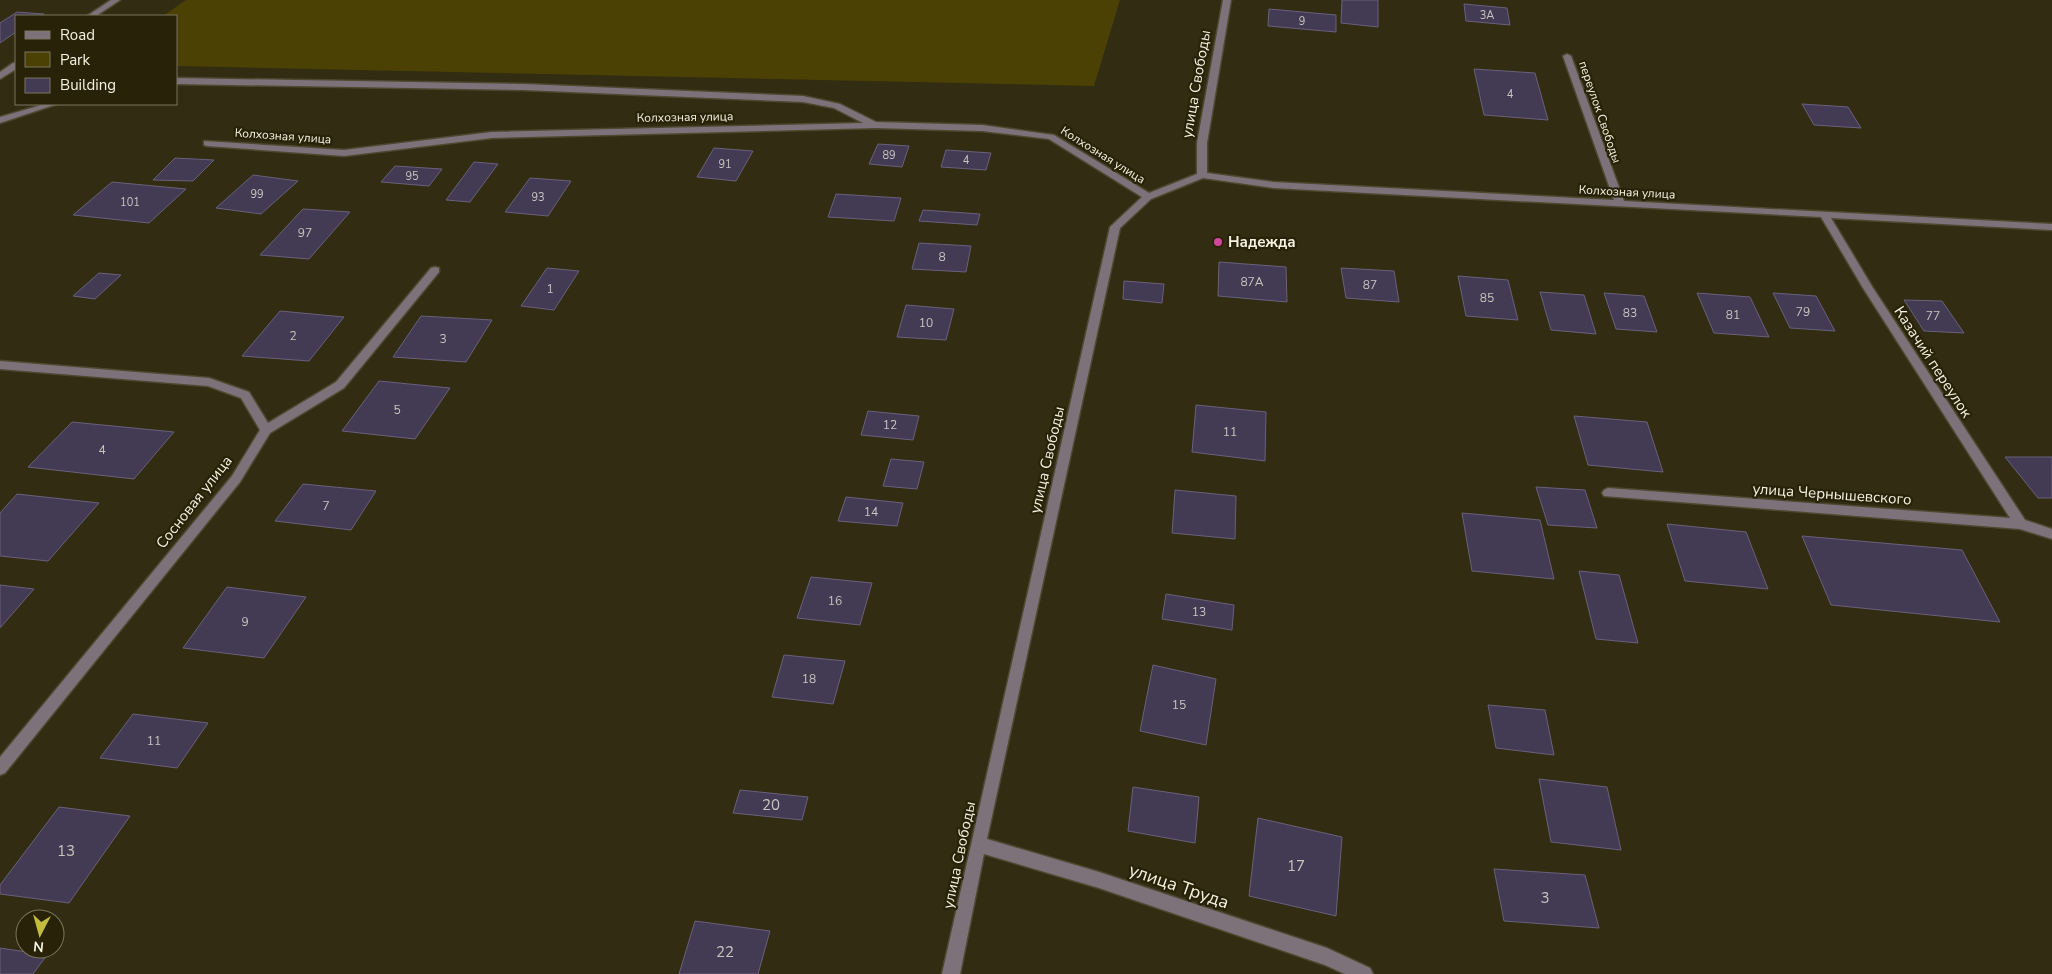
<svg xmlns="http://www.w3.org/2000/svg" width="2052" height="974" font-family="'Nunito Sans',sans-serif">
<rect width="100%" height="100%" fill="#322c12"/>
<!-- green -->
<path fill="#4c4105" d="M186,0H1120L1094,86L176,66V16H163Z"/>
<!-- building -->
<g fill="#433b54" stroke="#69617c">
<path d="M1342,0H1378V27L1341,23Z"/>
<path d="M1464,4L1507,8L1510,25L1466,21Z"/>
<path d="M1269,9L1336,15V32L1268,26Z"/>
<path d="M17,12L44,14L41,16H16V32L0,43V23Z"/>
<path d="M1474,69L1535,73L1548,120L1484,115Z"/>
<path d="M1802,104L1848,107L1861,128L1814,125Z"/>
<path d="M878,144L909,146L902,167L869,164Z"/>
<path d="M714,148L753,151L736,181L697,177Z"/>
<path d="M946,150L991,153L986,170L941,167Z"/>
<path d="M175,158L214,160L193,181L153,180Z"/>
<path d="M474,162L498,164L470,202L446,200Z"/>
<path d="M395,166L442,169L429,186L381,182Z"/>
<path d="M253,175L298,181L261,214L216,208Z"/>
<path d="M530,178L571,181L548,216L505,212Z"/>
<path d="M112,182L186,189L149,223L73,215Z"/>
<path d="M836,194L901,198L894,221L828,217Z"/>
<path d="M303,209L350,212L309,259L260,255Z"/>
<path d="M923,210L980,214L977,225L919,221Z"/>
<path d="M919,243L971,246L966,272L912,269Z"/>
<path d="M1219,262L1286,267L1287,302L1218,296Z"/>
<path d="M547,268L579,271L554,310L521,306Z"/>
<path d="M1341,268L1394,271L1399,302L1346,298Z"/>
<path d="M99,273L121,275L95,299L73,296Z"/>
<path d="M1458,276L1508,280L1518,320L1466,316Z"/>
<path d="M1124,281L1164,284L1162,303L1123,299Z"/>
<path d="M1540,292L1584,295L1596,334L1551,330Z"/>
<path d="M1604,293L1644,296L1657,332L1616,329Z"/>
<path d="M1697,293L1750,297L1769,337L1714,333Z"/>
<path d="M1773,293L1816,296L1835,331L1790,328Z"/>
<path d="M1904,300L1942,301L1964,333L1924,331Z"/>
<path d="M906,305L954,309L946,340L897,337Z"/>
<path d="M280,311L344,317L309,361L242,356Z"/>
<path d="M421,316L492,320L466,362L393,357Z"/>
<path d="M379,381L450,388L415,439L342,431Z"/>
<path d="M1196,405L1266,412L1265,461L1192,452Z"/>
<path d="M868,411L919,416L913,440L861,435Z"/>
<path d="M1574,416L1647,422L1663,472L1588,465Z"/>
<path d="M72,422L174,432L134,479L28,467Z"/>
<path d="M2005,457H2052V498H2038Z"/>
<path d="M891,459L924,462L917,489L883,486Z"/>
<path d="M303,484L376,491L351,530L275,521Z"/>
<path d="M1536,487L1585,490L1597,528L1548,525Z"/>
<path d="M1175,490L1236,496L1235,539L1172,533Z"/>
<path d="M17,494L99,503L48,561L0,556V513Z"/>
<path d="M846,497L903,503L897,526L838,521Z"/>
<path d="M1462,513L1540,520L1554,579L1472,571Z"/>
<path d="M1667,524L1746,532L1768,589L1685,581Z"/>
<path d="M1802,536L1962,550L2000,622L1831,605Z"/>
<path d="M1579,571L1619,575L1638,643L1596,639Z"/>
<path d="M811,577L872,583L860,625L797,618Z"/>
<path d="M0,585L34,589L0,628Z"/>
<path d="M227,587L306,597L264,658L183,648Z"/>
<path d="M1166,594L1234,605L1232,630L1162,619Z"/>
<path d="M784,655L845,661L833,704L772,697Z"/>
<path d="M1153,665L1216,679L1206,745L1140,731Z"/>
<path d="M1488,705L1545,710L1554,755L1496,748Z"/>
<path d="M133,714L208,723L177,768L100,758Z"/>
<path d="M1539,779L1607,787L1621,850L1551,842Z"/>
<path d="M1133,787L1199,797L1195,843L1128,831Z"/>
<path d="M740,790L808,797L802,820L733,813Z"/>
<path d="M59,807L130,816L69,903L0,894V885Z"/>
<path d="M1258,818L1342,837L1336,916L1249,896Z"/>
<path d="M1494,869L1585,875L1599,928L1504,921Z"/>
<path d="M695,921L770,931L758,974H679Z"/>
<path d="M0,948L47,955L33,974H0Z"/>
</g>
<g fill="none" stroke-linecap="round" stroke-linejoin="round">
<!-- minor casing -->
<g stroke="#4d482f" stroke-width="3">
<g id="minor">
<path d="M111,0H120L96,16H87Z"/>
<path d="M1223,0H1231L1207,143V173L1273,182L1614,200L1563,56L1567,54L1571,56L1624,201L2052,224V230L1831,218L1873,288L2025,520L2052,529V539L2020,529L1604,496L1602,493L1604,490L1608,488L2010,518L1863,288L1821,217L1273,188L1203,178L1151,199L1120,228L987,839L1099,872L1327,948L1370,968L1373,974H1345L1325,965L1099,888L984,854L960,974H942L1110,227L1142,197L1049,139L982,131L875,128L492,138L344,156L207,146L204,145V141L344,150L492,132L863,123L834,108L803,102L524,90L176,84V78L524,84L803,96L840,104L876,122L982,125L1054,135L1149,193L1197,174V143Z"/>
<path d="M13,63H16V69L0,79V72Z"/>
<path d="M45,104H57L0,123V117Z"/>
<path d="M435,267L439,268V272L344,388L270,433L240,482L5,773L0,775V757L232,476L260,430L241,398L208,386L0,369V361L209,378L249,392L268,423L336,382L431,268Z"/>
</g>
</g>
<!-- minor -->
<use href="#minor" fill="#7d727a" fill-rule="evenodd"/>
</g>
<!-- markers -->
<circle fill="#d1479c" stroke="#282208" stroke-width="2" cx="1218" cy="242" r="5"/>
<g text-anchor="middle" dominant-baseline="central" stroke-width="4.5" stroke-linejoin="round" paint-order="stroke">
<!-- far-number labels -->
<g font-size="11" fill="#c8c4be">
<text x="1487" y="15">3А</text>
<text x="1302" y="21">9</text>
<text x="1510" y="94">4</text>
<text x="889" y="155">89</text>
<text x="966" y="160">4</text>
<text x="725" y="164">91</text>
<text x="412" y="176">95</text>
<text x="257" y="194">99</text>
<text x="538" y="197">93</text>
<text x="130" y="202">101</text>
</g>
<!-- far-street labels -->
<g font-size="12" fill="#f5f2e2" stroke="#282208">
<text transform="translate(1600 112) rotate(71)">переулок Свободы</text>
<text transform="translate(685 117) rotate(-1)">Колхозная улица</text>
<text transform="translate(283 136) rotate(4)">Колхозная улица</text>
<text transform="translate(1103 155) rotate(32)">Колхозная улица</text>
<text transform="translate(1627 192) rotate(3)">Колхозная улица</text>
</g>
<!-- number labels -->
<g font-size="12" fill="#c8c4be">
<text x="305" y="233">97</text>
<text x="942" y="257">8</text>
<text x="1252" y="282">87А</text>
<text x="1370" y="285">87</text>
<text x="550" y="289">1</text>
<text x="1487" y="298">85</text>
<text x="1803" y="312">79</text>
<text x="1630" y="313">83</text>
<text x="1733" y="315">81</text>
<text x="1933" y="316">77</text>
<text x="926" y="323">10</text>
<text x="293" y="336">2</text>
<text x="443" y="339">3</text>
<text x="397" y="410">5</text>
<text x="890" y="425">12</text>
<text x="1230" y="432">11</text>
<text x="102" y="450">4</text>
<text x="326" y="506">7</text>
<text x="871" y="512">14</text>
<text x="835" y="601">16</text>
<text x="1199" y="612">13</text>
<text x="245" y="622">9</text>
<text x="809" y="679">18</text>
<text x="1179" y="705">15</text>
<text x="154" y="741">11</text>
</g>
<!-- street labels -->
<g font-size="15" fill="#f5f2e2" stroke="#282208">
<text transform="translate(1196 84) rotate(-80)">улица Свободы</text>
<text transform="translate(1933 362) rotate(57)">Казачий переулок</text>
<text transform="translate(1047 460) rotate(-77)">улица Свободы</text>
<text transform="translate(1832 494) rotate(4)">улица Чернышевского</text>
<text transform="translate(194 502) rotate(-52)">Сосновая улица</text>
<text transform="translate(959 855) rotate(-78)">улица Свободы</text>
</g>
<!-- poi labels -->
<g font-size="15" font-weight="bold" fill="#f5f2e2" stroke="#282208" text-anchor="start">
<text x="1228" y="242">Надежда</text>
</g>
<!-- near-number labels -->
<g font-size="15" fill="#c8c4be">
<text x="771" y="805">20</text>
<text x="66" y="851">13</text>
<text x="1296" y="866">17</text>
<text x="1545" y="898">3</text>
<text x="725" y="952">22</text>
</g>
<!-- near-street labels -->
<g font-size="18" fill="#f5f2e2" stroke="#282208">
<text transform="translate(1179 886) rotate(19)">улица Труда</text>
</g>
</g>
<!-- legend -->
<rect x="15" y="15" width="162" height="90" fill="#282208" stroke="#7a755f"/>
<rect x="25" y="31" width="25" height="8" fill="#7d727a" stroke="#7a755f"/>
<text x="60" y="40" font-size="15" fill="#f5f2e2">Road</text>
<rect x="25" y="52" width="25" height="15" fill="#4c4105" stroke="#7a755f"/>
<text x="60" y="65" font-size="15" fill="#f5f2e2">Park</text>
<rect x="25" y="78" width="25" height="15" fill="#433b54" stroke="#7a755f"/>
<text x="60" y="90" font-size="15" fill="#f5f2e2">Building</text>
<!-- north arrow -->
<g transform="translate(40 934) rotate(186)"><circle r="24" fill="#282208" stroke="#7a755f"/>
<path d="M0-4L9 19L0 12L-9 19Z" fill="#c2bd3f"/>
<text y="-8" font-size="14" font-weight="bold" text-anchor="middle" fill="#f5f2e2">N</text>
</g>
</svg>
